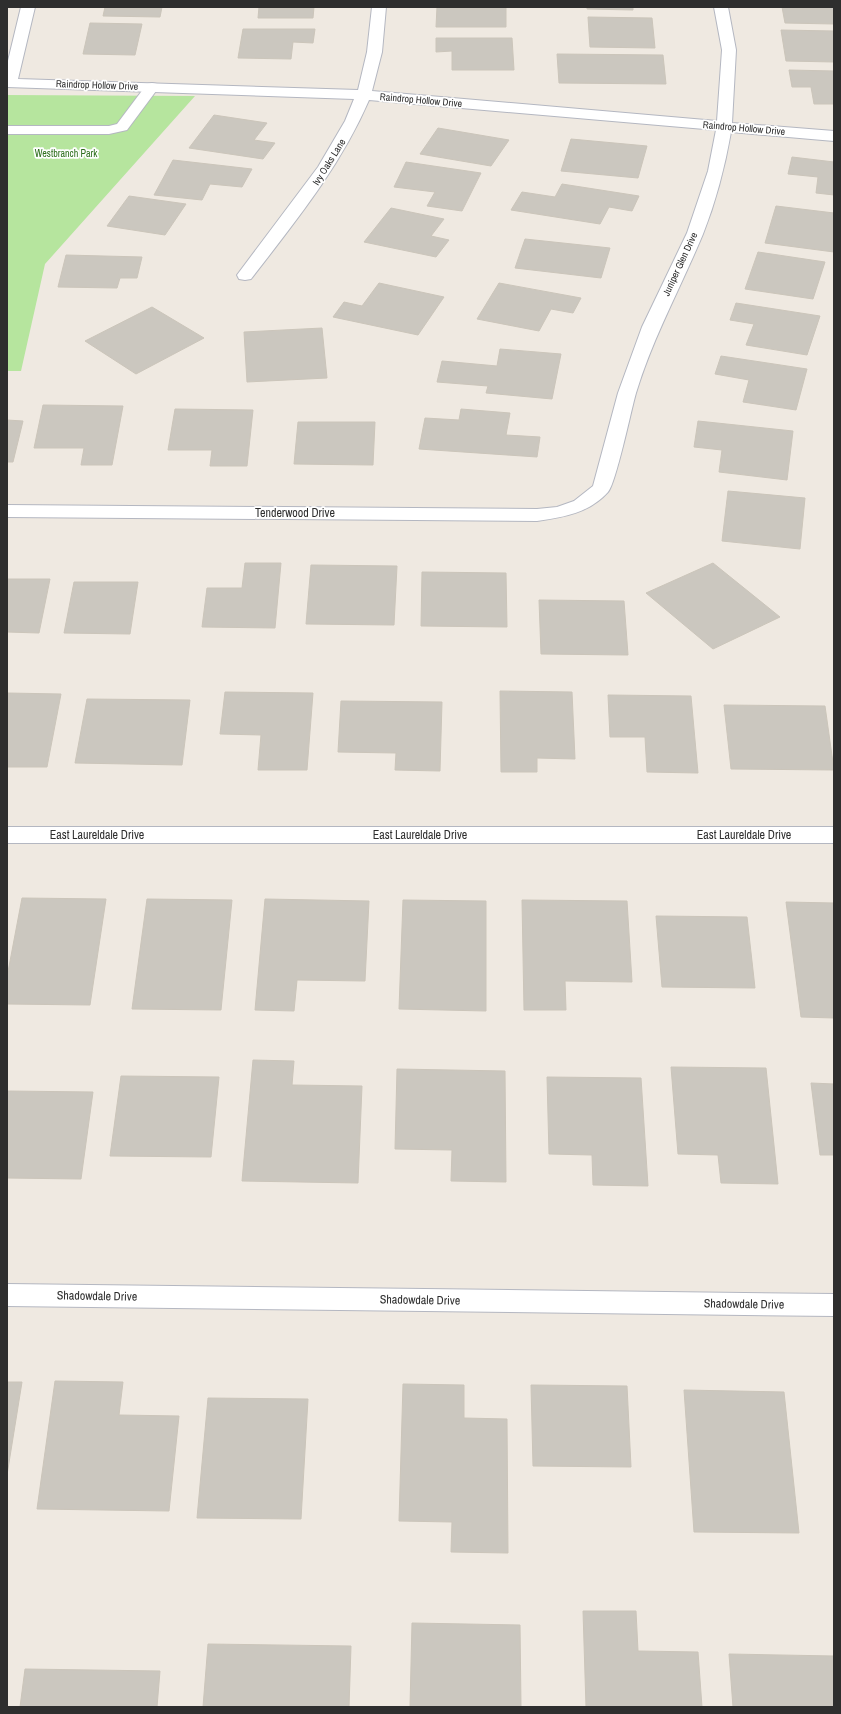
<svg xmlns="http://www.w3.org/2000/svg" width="841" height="1714" font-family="'Archivo Narrow',sans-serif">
<rect width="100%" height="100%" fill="#efe9e1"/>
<!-- green -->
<path fill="#b6e59e" d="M7,95L195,96L45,264L21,371H7Z"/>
<!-- building -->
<g fill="#cbc7bf" stroke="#cbc5ba">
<path d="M105,7H162L160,17L103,16Z"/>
<path d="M259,7H314L313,18H258Z"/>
<path d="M437,7H506V27H436Z"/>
<path d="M587,7H633V10L587,9Z"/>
<path d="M782,7H834V24L785,23Z"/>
<path d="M588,17L652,18L655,48L590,47Z"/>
<path d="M90,23L142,24L135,55L83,54Z"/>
<path d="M243,29H315L313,43L293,42L291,59L238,58Z"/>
<path d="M781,30L834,31V62L786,61Z"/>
<path d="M436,38H512L514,70H452V51L436,52Z"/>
<path d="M557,54L663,55L666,84L559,83Z"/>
<path d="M789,70L834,71V104H814L811,87H792Z"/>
<path d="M214,115L267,123L254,140L275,143L263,159L189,148Z"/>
<path d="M438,128L509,140L491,166L420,154Z"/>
<path d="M571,139L647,146L638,178L561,171Z"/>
<path d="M792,157L834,162V195L816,193L818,177L788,174Z"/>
<path d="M173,160L252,169L242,187L210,184L202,200L154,195Z"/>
<path d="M406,162L481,173L462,211L427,206L435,192L394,187Z"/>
<path d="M562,184L639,196L632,211L609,207L600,224L511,210L522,192L555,197Z"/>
<path d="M129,196L186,204L165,235L107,226Z"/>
<path d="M776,206L834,213V252L765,243Z"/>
<path d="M391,208L444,219L431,236L449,240L436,257L364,242Z"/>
<path d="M525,239L610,248L601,278L515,268Z"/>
<path d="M758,252L825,262L813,299L745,289Z"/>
<path d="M66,255L142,257L137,278H120L117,288L58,287Z"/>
<path d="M379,283L444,297L418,335L333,317L344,302L362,306Z"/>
<path d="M499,283L581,298L573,313L551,309L539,331L477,319Z"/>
<path d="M736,303L820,316L807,355L746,345L754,324L730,320Z"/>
<path d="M152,307L204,338L136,374L85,341Z"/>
<path d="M322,328L327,378L247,382L244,332Z"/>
<path d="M500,349L561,354L552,399L486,393L488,386L437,382L442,361L497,366Z"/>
<path d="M721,356L807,369L796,410L743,402L749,380L715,374Z"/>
<path d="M43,405L123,406L112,465H81L84,448H34Z"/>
<path d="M175,409L253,410L247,466H210L212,450H168Z"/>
<path d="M461,409L510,413L506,435L540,437L537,457L419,449L425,418L459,420Z"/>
<path d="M7,420L23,421L13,462H7Z"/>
<path d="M698,421L793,431L787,480L719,472L722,450L694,447Z"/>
<path d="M298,422H375L373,465L294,464Z"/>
<path d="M728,491L805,498L800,549L722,541Z"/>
<path d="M245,563H281L275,628L202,627L207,588H242Z"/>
<path d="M713,563L780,617L713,649L646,593Z"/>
<path d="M311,565L397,566L394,625L306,624Z"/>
<path d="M422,572L506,573L507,627L421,626Z"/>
<path d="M7,579H50L39,633L7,632Z"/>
<path d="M74,582H138L130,634L64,633Z"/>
<path d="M539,600L624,601L628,655L541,654Z"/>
<path d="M500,691L572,692L575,759L537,758V772H501Z"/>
<path d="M225,692L313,693L307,770H258L261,735L220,734Z"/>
<path d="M7,693L61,694L47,767H7Z"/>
<path d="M608,695L691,696L698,773L647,772L645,737H610Z"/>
<path d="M87,699L190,700L182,765L75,763Z"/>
<path d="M341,701L442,702L440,771L395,770L396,753L338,752Z"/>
<path d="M724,705L825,706L834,770L731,769Z"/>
<path d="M22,898L106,899L90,1005L7,1004V977Z"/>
<path d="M147,899L232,900L221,1010L132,1009Z"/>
<path d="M265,899L369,901L365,981L297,980L294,1011L255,1010Z"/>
<path d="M403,900L486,901V1011L399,1009Z"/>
<path d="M522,900L627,901L632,982L565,981L566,1010H524Z"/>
<path d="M786,902L834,903V1018L801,1017Z"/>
<path d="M656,916L747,917L755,988L662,987Z"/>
<path d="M253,1060L294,1061L292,1085L362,1086L358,1183L242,1181Z"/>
<path d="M671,1067L766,1068L778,1184L721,1183L718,1155L678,1154Z"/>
<path d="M397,1069L505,1071L506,1182L451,1181L452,1150L395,1149Z"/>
<path d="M121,1076L219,1077L211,1157L110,1156Z"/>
<path d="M547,1077L641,1078L648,1186L593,1185L592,1155L549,1154Z"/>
<path d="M811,1083L834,1084V1155H820Z"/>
<path d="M7,1091L93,1092L81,1179L7,1178Z"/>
<path d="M55,1381L123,1382L119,1415L179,1416L169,1511L37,1509Z"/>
<path d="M7,1382H22L7,1475Z"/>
<path d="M403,1384L464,1385V1418L507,1419L508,1553L451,1552L452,1522L399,1521Z"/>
<path d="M531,1385L627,1386L631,1467L533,1466Z"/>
<path d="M684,1390L784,1392L799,1533L694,1532Z"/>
<path d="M208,1398L308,1399L301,1519L197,1518Z"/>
<path d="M583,1611H636L638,1651L698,1652L702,1707H586Z"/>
<path d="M412,1623L520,1625L521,1707H410Z"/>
<path d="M208,1644L351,1646L349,1707H203Z"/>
<path d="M729,1654L834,1656V1707H733Z"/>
<path d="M25,1669L160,1671L157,1707H20Z"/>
</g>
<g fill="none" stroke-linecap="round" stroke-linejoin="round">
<!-- service casing -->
<g stroke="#b4b7c1" stroke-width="2">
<path id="service" d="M152,83L157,84L159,87L127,130L109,134H7V126H109L117,124L147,84Z"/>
</g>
<!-- minor casing -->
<g stroke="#b4b7c1" stroke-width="2">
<g id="minor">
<path d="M21,7H35L18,79L358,90L367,52L372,7H386L382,52L372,91L717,121L722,50L714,7H728L736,50L732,123L834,131V141L731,132C725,166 716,201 703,234C681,287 653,337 636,393C631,410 616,484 608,492C589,513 564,517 537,521L7,517V505L537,509L557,507L574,501L593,486L618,393L642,327L687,233L708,171L716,130L369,100C340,167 295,222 251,279L245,280L239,279L237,275L318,167L345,121L354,99L7,87V65Z"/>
<rect x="7" y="827" width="827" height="16"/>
</g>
</g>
<!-- tertiary casing -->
<g stroke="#b4b7c1" stroke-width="2">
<path id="tertiary" d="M7,1284L834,1294V1316L7,1306Z"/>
</g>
<!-- service -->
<use href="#service" fill="#fff" fill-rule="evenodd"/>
<!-- minor -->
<use href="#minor" fill="#fff" fill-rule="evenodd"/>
<!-- tertiary -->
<use href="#tertiary" fill="#fff" fill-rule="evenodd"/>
</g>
<g text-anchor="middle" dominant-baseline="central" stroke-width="3.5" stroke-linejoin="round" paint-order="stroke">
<!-- far-street labels -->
<g font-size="10" fill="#2e2e2e" stroke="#fff">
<text transform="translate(97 85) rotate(2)">Raindrop Hollow Drive</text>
<text transform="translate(421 100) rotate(5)">Raindrop Hollow Drive</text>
<text transform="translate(744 128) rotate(5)">Raindrop Hollow Drive</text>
<text transform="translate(329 162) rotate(-58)">Ivy Oaks Lane</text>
<text transform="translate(680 264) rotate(-65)">Juniper Glen Drive</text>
</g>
<!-- far-park labels -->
<g font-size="10" fill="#2c6e1b" stroke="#fff">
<text x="66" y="153">Westbranch Park</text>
</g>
<!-- street labels -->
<g font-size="12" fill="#2e2e2e" stroke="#fff">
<text x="295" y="513">Tenderwood Drive</text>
<text x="97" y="835">East Laureldale Drive</text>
<text x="420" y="835">East Laureldale Drive</text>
<text x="744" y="835">East Laureldale Drive</text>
<text transform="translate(97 1296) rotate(1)">Shadowdale Drive</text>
<text transform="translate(420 1300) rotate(1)">Shadowdale Drive</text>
<text transform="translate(744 1304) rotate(1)">Shadowdale Drive</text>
</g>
</g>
<!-- border -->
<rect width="841" height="1714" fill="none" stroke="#2e2e2e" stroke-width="16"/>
</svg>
